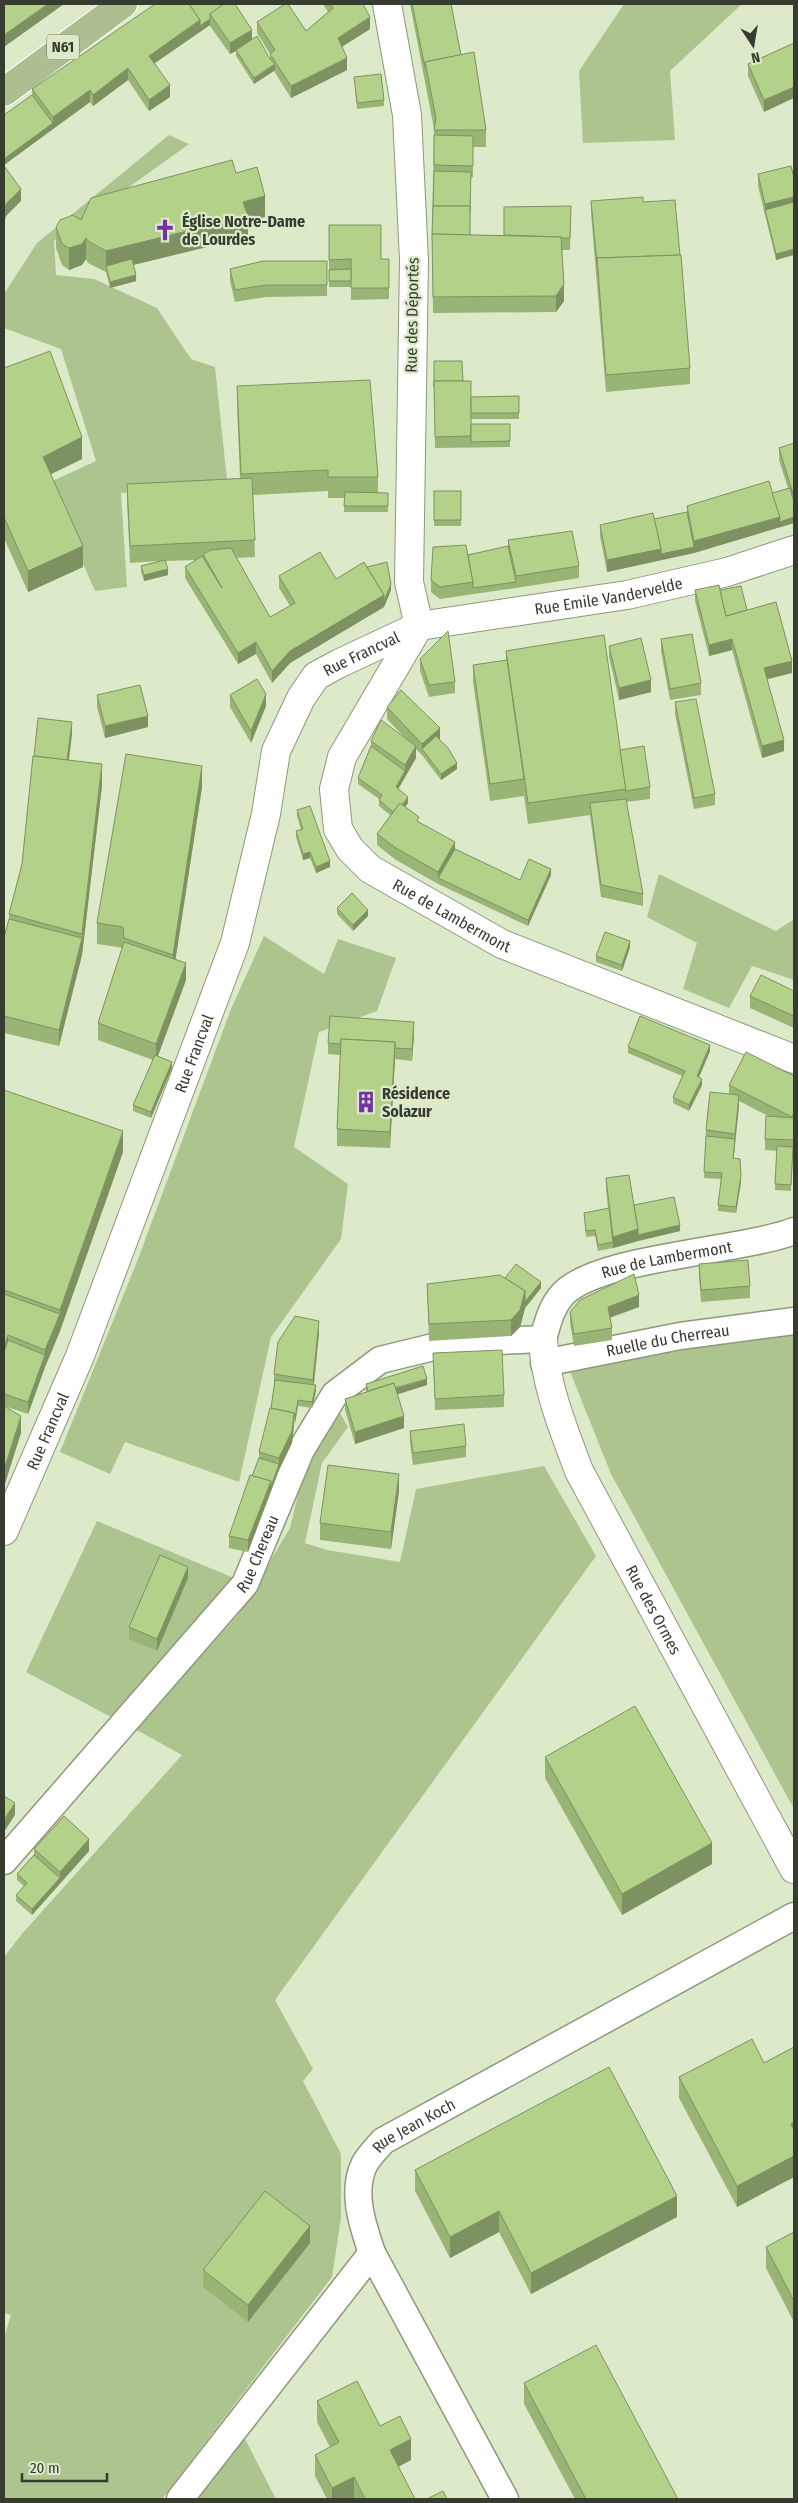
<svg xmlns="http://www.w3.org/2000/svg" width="798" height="2503" font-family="'Fira Sans Condensed',sans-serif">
<rect width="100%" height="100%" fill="#dceaca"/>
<!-- green -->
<g fill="#adc48f">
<path d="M624,4H742L670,71L675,140L583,143L579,71Z"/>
<path d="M169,135L189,144L54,241L56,275L94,279L157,308L191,359L215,367L228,489L121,493L127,587L95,591L48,483L96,461L61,349L4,328V294L37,243Z"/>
<path d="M659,874L776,931L794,919V980L752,966L729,1008L683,989L697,943L647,917Z"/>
<path d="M264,936L324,974L338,939L396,958L377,1011L319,1032L294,1147L348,1184L341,1239L271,1337L239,1482L125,1442L110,1474L60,1452L138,1259L231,1009Z"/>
<path d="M794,1333V1809L611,1474L567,1364Z"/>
<path d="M339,1411L348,1427L322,1463L305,1543L327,1550L400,1562L416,1489L544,1466L596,1556L275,2000L313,2069L303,2081L341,2154V2218L332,2277L162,2499H4V2338L11,2315L4,2313V1957L21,1935L182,1755L135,1729L237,1616L290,1528L307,1457Z"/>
<path d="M97,1521L234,1578L113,1718L26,1672Z"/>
<path d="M245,2439L276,2499H196Z"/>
</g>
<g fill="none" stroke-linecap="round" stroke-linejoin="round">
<!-- minor casing -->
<g stroke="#8c997b" stroke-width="29">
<g id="minor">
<path id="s1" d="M544,1363L680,1336L794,1321"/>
<path id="s2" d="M4,1861L245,1584L301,1450L335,1394L380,1360L450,1343L543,1339C548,1322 551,1307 563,1294C598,1257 739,1252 794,1231"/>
<path d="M180,2499L372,2253"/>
<path id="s3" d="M505,2499L372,2253C363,2226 351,2193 364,2165C368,2157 377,2148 383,2141L794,1916"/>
</g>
</g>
<!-- tertiary casing -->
<g stroke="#8c997b" stroke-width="30">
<g id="tertiary">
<path d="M387,4L407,115L414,260L409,582L419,626"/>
<path id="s4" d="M419,626L342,757L334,789L338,829L350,849L370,869L502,944L794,1059"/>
<path id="s5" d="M543,1339C545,1385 563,1428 579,1471L794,1869"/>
<path id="s6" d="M4,1531L80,1356L235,943L266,814L276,751L301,698L316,676L338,664L419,626L627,595L727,572L794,550"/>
</g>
</g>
<!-- primary casing -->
<g stroke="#fff" stroke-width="30">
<path id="primary" d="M4,92L123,4"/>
</g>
<!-- minor -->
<use href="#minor" stroke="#fff" stroke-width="26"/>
<!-- tertiary -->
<use href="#tertiary" stroke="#fff" stroke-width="28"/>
<!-- primary -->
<use href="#primary" stroke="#adbf91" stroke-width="28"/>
</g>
<!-- wall -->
<g fill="#9ab476">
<path d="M235,4L252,40L270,59V54L257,33V22L306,31L328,12L323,4H363L370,29L342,47L347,70L291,98L274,71L254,84L236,56V51L230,54L210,26V25L155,63L170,97L149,111L128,80L93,106L90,102L4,165L32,95V89Z"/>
<path d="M410,4H451L461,55L486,130V147H473V177H471L470,235H504L571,217L570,250H562L564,301L556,312L433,313L432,234L434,129Z"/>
<path d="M794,43L764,112L748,76V64Z"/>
<path d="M354,77L384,100V106L357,109Z"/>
<path d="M791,166L776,260L758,186V174Z"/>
<path d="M236,173L265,217L248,221V237L133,265L136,281L110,288L106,272L88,263L86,259L82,265L69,270L62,265L56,248V227Z"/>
<path d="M591,201L643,202L690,368V384L606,392L591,213Z"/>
<path d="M329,225L381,259H389V299L351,300V284V287H329Z"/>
<path d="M327,261V296L266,297L235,302L230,281V269Z"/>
<path d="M434,361L463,381L471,397L519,396V419H471V436L510,424V447L435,448Z"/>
<path d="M4,368L82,459L51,474L83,567L28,592L4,538Z"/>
<path d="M237,386L378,477V493H388V512H344V498H328V491L253,495L255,557L236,558L270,617L290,606L279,588V576L336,579L367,567L391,590L384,607L290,663L272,683L256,654L238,664L185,578V567L196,560L166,561L168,575L144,581L141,572V566L158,561L130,563L127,501V484L240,478L237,407Z"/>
<path d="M794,446V523L694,553L607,572L600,536V525L654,519L687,512V506L772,493L788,488L779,460V448Z"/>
<rect x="434" y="491" width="27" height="35"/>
<path d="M508,540L579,566V578L516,588L440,599L431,592V580L468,555L508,546Z"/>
<path d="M695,590H720L747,610L792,673L767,679L784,751L762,758L732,650L709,656L695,601Z"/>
<path d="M661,639L701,683V695L670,700L661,651Z"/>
<path d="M609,646L651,692L619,700L609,657Z"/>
<path d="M506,651L620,750L650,787V799L626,802L643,894V906L601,897L590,815L528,824L524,796L490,801L473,682V665L506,660Z"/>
<path d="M420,659L455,682V693L429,697L420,671Z"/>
<path d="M97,695L148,727L105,738L97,707Z"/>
<path d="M230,695L266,706L251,743L230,707Z"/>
<path d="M675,702L715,794V805L694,809L675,714Z"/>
<path d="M387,707L440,740L457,769L441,780L422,755L416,749V758L398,789L408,803L405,807L419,822L455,849L520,880L551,875L528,926L438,884L396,860L377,845V834L390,815L379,806V799L358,784V778L371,746V741L404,737L387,719Z"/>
<path d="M72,734L69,760L102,785L82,955L59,1046L4,1033V937L9,919V914L22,864L34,756Z"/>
<path d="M202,787L175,960L186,980L158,1056L172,1068L151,1118L133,1111V1105L153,1060L98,1040V1023L123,948L97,944V923Z"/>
<path d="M297,810L330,867L316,873L310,858L303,860L296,837V831L301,830L297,816Z"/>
<path d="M337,908L368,916L353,931L337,914Z"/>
<path d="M630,947L622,971L596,962V956Z"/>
<path d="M794,991V1028L750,1008V996Z"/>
<path d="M414,1034L412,1061L395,1059L390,1148L337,1146V1129L340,1055L328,1054V1043Z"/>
<path d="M628,1047L710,1051L699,1077L702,1085L689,1111L673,1103V1097L682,1076L628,1053Z"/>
<path d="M794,1076V1152H793L791,1191L775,1190L777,1151L765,1150V1139L768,1116L739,1101L733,1158L741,1182L736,1213L718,1211V1205L721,1179L704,1178L706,1130L729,1094V1085Z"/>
<path d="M4,1090L123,1152L60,1331L45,1367L28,1414L4,1406Z"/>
<path d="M606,1178L634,1205L680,1231L638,1241L613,1248L598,1251L595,1236L586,1237L584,1213L608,1208L606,1190Z"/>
<path d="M699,1264L750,1286V1298L701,1302L699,1276Z"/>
<path d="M505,1278L541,1288L525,1308L520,1327L511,1336L429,1341L427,1284Z"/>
<path d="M639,1307L610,1318L612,1328V1340L574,1346L570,1323V1312Z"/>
<path d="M319,1333L314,1385L316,1391L312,1408L298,1406L294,1424L292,1443L279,1470L248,1552L229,1548V1536L259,1458V1452L271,1408L274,1386V1374Z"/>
<path d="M433,1353L504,1395V1407L435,1410Z"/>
<path d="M366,1384L427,1385L397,1394L404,1428L355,1444L345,1410V1399L366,1392Z"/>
<path d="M410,1431L466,1446V1457L413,1465L410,1443Z"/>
<path d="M399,1491L391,1549L320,1540V1523Z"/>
<path d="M188,1578L157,1651L129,1639V1627Z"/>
<path d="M545,1757L712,1864L622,1915L545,1778Z"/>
<path d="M34,1849L89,1851L32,1915L16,1901V1895L24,1886L17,1880V1874L34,1855Z"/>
<path d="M794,2047V2177L737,2207L679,2098V2077L764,2063Z"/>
<path d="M415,2170L677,2217L531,2294L499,2232L450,2258L415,2191Z"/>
<path d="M794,2232V2322L766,2268V2247Z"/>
<path d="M310,2243L248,2322L203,2287V2270Z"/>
<path d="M524,2383L678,2499H575L524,2404Z"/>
<path d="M317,2401L380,2426L411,2460L398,2467L415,2499H354V2498L350,2499H327L315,2476V2455L330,2447L317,2422Z"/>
</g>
<!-- shaded-wall -->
<g fill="#7d9260">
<path d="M48,4H64L4,47V35Z"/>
<path d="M370,17V29L338,49V38Z"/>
<path d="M210,19V25L149,67V56L200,20Z"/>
<path d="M252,30V42L230,54V43Z"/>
<path d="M347,58V70L291,98V86Z"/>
<path d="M275,64V70L254,84V78Z"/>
<path d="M128,68V80L93,106V95Z"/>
<path d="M170,85V97L149,111V100Z"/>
<path d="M794,87V98L764,112V100Z"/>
<path d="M90,90V102L53,129V117Z"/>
<path d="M53,123V129L4,165V159Z"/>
<path d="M21,189V201L6,216L4,224V213L6,204Z"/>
<path d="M265,196V217L248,221V237L108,271L106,266V272V251L243,202Z"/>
<path d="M794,197V208L765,210V216V204Z"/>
<path d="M86,238V259L82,265L69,270V248Z"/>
<path d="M794,249V255L776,260V254Z"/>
<path d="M136,275V281L110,288V282Z"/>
<path d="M564,284V301L556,312V296Z"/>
<path d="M82,437V459L43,478V457Z"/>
<path d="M780,517H794V523L694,553L607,572V560L661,549L694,547V541Z"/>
<path d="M83,546V567L28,592V571Z"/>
<path d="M168,569V575L144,581V575Z"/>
<path d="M391,584V590L384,607L290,663L272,683V671L290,651Z"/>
<path d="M732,639V650L709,656V645Z"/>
<path d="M256,642V654L238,664V653Z"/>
<path d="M792,661V673L764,680V668Z"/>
<path d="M651,680V692L619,700V688Z"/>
<path d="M266,694V706L251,743V731Z"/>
<path d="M148,716V727L105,738V726Z"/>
<path d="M72,722V734L66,781V769Z"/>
<path d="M440,728V740L422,749V744Z"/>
<path d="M784,740V751L762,758V746Z"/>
<path d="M416,746V758L396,793V787L405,771V765Z"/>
<path d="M457,763V769L441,780V774Z"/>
<path d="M102,764V785L82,955L59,1046V1030L82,938Z"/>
<path d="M202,766V787L173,976V955Z"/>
<path d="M408,797V803L395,820V814Z"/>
<path d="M455,842V853L438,878V872Z"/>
<path d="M310,852V858L303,860V854Z"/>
<path d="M330,861V867L316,873V867Z"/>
<path d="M551,869V875L528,926V920Z"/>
<path d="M368,910V916L353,931V925Z"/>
<path d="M630,941V947L622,971V965Z"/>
<path d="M186,963V980L156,1061V1044Z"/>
<path d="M414,1022V1034L412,1061V1049Z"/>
<path d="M395,1042V1058L390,1148V1132Z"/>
<path d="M710,1045V1051L697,1082V1076Z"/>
<path d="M172,1062V1068L151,1118V1112Z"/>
<path d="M702,1079V1085L689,1111V1105Z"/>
<path d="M739,1095V1107L733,1164L735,1134Z"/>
<path d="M123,1131V1152L60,1331V1310Z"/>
<path d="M741,1176V1182L736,1213V1207Z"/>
<path d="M680,1225V1231L638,1241L613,1248V1237L638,1229Z"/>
<path d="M541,1282V1288L525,1308L520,1327L511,1336V1320L525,1291Z"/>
<path d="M639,1295V1307L608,1318V1307Z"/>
<path d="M60,1314V1331L45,1367L28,1414V1402L45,1355V1350Z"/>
<path d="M319,1321V1333L313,1391V1380Z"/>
<path d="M8,1335V1352L4,1364V1347Z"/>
<path d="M427,1379V1385L370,1403V1397Z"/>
<path d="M316,1385V1391L312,1408V1402Z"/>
<path d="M298,1400V1406L295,1424V1418Z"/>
<path d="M294,1413V1425L292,1443L279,1470L248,1552V1540L271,1481L279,1464V1458Z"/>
<path d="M21,1416V1433L4,1487V1470Z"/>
<path d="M404,1416V1428L355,1444V1432Z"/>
<path d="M399,1474V1491L391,1549V1532Z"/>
<path d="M188,1567V1578L157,1651V1639Z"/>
<path d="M15,1803V1815L4,1832V1820Z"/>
<path d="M89,1839V1851L32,1915V1909L60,1878V1872Z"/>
<path d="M712,1843V1864L622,1915V1894Z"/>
<path d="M794,2122V2143L791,2124Z"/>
<path d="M794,2156V2177L737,2207V2186Z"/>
<path d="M677,2196V2217L531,2294V2273Z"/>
<path d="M499,2211V2232L450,2258V2237Z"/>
<path d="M310,2226V2243L248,2322V2305Z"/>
<path d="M411,2439V2460L390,2471V2450Z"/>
<path d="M354,2477V2498L350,2499H332V2488Z"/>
</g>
<!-- building -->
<g fill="#b3d189" stroke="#7d9260">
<path d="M4,4H48L4,35Z"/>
<path d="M155,4H189L200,20L149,56L170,85L149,100L128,68L93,95L90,90L53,117L32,89Z"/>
<path d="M189,4H224L210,14V19L200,26V20Z"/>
<path d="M224,4H235L252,30L230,43L210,14Z"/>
<path d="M285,4H288L306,31L333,8L330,4H363L370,17L338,38L347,58L291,86L270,54L275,50L257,22Z"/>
<path d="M412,4H451L461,55L425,62V67Z"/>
<path d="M257,36L270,59L275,64L254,78L236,50Z"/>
<path d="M794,43V87L764,100L748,64Z"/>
<path d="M474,52L486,130H434L436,118L425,62Z"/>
<path d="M381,74L384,100L357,103L354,77Z"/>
<path d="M32,95L53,123L4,159V115Z"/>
<path d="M434,135L473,136V166L434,165Z"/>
<path d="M232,160L236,173L257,167L265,196L243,202L248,216L106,251L88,241L86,238L82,244L69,248L62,244L56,227L60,220L73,215L81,220L91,198Z"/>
<path d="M4,166L21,189L6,204L4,213Z"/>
<path d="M791,166L794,178V197L765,204L758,174Z"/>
<path d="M434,171L471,172L470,212V206H433Z"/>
<path d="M643,197V202L675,200L680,255L597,258V263L591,201Z"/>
<path d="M794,202V249L776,254L765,210Z"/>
<path d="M433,206H470V235L432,234Z"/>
<path d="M571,206L570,238H561V237L504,235V207Z"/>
<path d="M329,225H381V259H389V288H351V259L329,260Z"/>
<path d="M432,234L561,237L564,284L556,296L433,297Z"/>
<path d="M681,255L690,368L606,375L597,258Z"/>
<path d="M132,259L136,275L110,282L106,266Z"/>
<path d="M263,261H327V285H266L235,290L230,269Z"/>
<path d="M351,269V281H329V270Z"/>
<path d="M50,351L82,437L43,457L83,546L28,571L4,517V368Z"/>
<path d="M434,361H462L463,381H434V387Z"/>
<path d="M370,380L378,477H328V470L241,474L237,386Z"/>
<path d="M434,381H471V436L435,437Z"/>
<path d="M519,396V413H471V397Z"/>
<path d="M471,424H510V441L471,442Z"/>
<path d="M794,443V497L779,448Z"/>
<path d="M252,478L255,540L130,546L127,484Z"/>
<path d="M769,481L780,517L694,541L687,506Z"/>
<path d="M790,488L794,502V517L780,522V517L772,493Z"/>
<rect x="434" y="491" width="27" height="29"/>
<path d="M345,492L388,493V506H344Z"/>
<path d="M687,512L694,547L661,554V549L654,519Z"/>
<path d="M653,513L661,549L607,560L600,525Z"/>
<path d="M572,531L579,566L516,576L508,540Z"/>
<path d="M466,545L473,582L440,587L431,580L433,547Z"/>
<path d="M508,546L516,582L473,588V582L468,555Z"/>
<path d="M231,548L270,617L295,603L279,576L320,552L336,579L364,562L384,595L290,651L272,671L256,642L238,653L185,567L202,556L222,588L203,554L211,550Z"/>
<path d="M165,560L168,569L144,575L141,566Z"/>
<path d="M387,562L391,584L384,601V595L367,567Z"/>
<path d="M719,585L726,616L776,602L792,661L764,668L784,740L762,746L732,639L709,645L695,590Z"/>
<path d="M741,586L747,610L726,616L720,590Z"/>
<path d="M448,631L455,682L429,685L420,659Z"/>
<path d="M692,634L701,683L670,689L661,639Z"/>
<path d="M604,635L626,789L528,803L506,651Z"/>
<path d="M641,638L651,680L619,688L609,646Z"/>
<path d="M507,660L524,779L490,784L473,665Z"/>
<path d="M257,679L266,694L251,731L230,695Z"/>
<path d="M140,685L148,716L105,726L97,695Z"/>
<path d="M401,690L440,728L422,744L387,707Z"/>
<path d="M696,699L715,794L694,798L675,702Z"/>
<path d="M38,718L72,722L67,760L34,756Z"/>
<path d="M381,720L416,746L405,765L371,741Z"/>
<path d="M436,736L448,748L457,763L441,774L422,749Z"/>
<path d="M371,746L405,771L396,787L408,797L402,805L400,803L393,812L379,800L382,795L358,778Z"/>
<path d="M644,746L650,787L626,791L620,750Z"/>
<path d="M126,754L202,766L173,955L124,938L123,927L97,923Z"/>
<path d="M33,756L102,764L82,934L9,914L22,864Z"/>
<path d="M626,799L643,894L601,885L590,803Z"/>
<path d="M400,803L419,817L417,821L455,842L438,872L396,848L377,834Z"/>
<path d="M310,806L330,861L316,867L310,852L303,854L296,831L303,829L297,810Z"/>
<path d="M455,849L520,880L529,859L551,869L528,920L438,878Z"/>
<path d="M352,893L368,910L353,925L337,908Z"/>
<path d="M9,919L82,938L59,1030L4,1016V937Z"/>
<path d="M605,932L630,941L622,965L596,956Z"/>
<path d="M124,942L186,963L156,1044L98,1023Z"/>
<path d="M761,975L794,991V1016L750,996Z"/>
<path d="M330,1016L414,1022L412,1049L395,1048V1042L341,1039V1044L328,1043Z"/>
<path d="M640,1016L710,1045L697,1076L702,1079L689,1105L673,1097L685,1071L628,1047Z"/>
<path d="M341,1039L395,1042L390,1132L337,1129Z"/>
<path d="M746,1052L794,1076V1112L792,1117L729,1085Z"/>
<path d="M155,1055L172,1062L151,1112L133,1105Z"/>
<path d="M4,1090L123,1131L60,1310L4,1290Z"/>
<path d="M710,1092L739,1095L735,1134L706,1130Z"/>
<path d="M766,1116L794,1118V1140L765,1139Z"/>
<path d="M706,1136L735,1139L733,1158L740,1159L741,1176L736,1207L718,1205L722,1173L704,1172Z"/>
<path d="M777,1146L793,1147L791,1185L775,1184Z"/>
<path d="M629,1175L638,1229L613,1237L606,1178Z"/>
<path d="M674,1197L680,1225L638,1235V1229L634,1205Z"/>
<path d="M609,1208L613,1242L598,1245L595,1230L586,1231L584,1213Z"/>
<path d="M748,1260L750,1286L701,1290L699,1264Z"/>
<path d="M516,1264L541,1282L525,1302V1291L505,1278Z"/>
<path d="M634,1274L639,1295L608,1307L612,1328L574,1334L570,1312L580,1300Z"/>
<path d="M500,1275L525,1291L520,1310L511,1320L429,1324L427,1284Z"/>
<path d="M4,1294L60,1314L45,1350L8,1335L4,1347Z"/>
<path d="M295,1316L319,1321L313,1380L274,1374L278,1342Z"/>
<path d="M8,1340L45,1355L28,1402L4,1394V1352Z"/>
<path d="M502,1350L504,1395L435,1399L433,1353Z"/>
<path d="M423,1366L427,1379L395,1388L394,1383L368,1391L366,1384Z"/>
<path d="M275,1380L316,1385L312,1402L298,1400L295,1418L294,1413L271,1408Z"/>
<path d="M394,1383L404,1416L355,1432L345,1399Z"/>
<path d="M4,1406L21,1416L4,1470Z"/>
<path d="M270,1408L294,1413L292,1431L279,1458L259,1452Z"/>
<path d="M464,1424L466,1446L413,1453L410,1431Z"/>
<path d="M259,1458L279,1464L271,1487V1481L252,1476Z"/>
<path d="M328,1465L399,1474L391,1532L320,1523Z"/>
<path d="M250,1475L271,1481L248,1540L229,1536Z"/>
<path d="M160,1555L188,1567L157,1639L129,1627Z"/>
<path d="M635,1706L712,1843L622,1894L545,1757Z"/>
<path d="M4,1796L15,1803L4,1820Z"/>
<path d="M64,1816L89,1839L60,1872L34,1849Z"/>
<path d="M34,1855L60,1878L32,1909L16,1895L27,1883L17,1874Z"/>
<path d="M752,2039L764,2063L794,2047V2122L791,2124L794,2130V2156L737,2186L679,2077Z"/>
<path d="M609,2067L677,2196L531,2273L499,2211L450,2237L415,2170Z"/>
<path d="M265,2191L310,2226L248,2305L203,2270Z"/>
<path d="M794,2232V2301L766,2247Z"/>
<path d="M596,2345L678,2499H586L524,2383Z"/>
<path d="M357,2381L380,2426L400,2416L411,2439L390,2450L415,2499H365L354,2477L332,2488L315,2455L339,2442L317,2401Z"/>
<path d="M443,2491L447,2499H427Z"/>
</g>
<!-- icons -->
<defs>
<g id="church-bare" transform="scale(1.725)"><path d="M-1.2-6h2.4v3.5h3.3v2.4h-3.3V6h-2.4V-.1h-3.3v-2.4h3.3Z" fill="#7431a5" stroke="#dceaca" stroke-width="2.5" paint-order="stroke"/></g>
<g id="building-bare" transform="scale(1.725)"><path d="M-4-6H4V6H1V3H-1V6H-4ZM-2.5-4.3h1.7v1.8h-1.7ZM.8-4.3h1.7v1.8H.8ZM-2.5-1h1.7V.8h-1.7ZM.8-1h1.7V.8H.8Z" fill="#7431a5" stroke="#dceaca" stroke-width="2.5" paint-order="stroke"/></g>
</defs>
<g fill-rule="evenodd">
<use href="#church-bare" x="165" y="230"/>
<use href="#building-bare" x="366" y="1102"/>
</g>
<g text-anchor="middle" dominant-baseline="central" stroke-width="4.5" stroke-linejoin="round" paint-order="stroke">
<!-- shield labels -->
<rect fill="#dceaca" stroke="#68705e" stroke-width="1" x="47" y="34.5" width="32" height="25" rx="4"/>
<g font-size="15" font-weight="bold" fill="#363c30">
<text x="63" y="47">N61</text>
</g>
<!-- poi labels -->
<g font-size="16" font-weight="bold" fill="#363c30" stroke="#dceaca" text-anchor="start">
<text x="182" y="221">Église Notre-Dame<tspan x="182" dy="18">de Lourdes</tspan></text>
<text x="382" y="1093">Résidence<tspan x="382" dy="18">Solazur</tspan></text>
</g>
<!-- street labels -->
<g font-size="16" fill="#363c30" stroke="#dceaca">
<text transform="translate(412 315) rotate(-89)">Rue des Déportés</text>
<text stroke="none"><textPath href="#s6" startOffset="1220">Rue Emile Vandervelde</textPath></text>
<text stroke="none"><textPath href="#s6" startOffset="964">Rue Francval</textPath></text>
<text stroke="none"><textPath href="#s4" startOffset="371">Rue de Lambermont</textPath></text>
<text stroke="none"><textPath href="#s6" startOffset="514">Rue Francval</textPath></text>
<text stroke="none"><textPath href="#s2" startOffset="960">Rue de Lambermont</textPath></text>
<text stroke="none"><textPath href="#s1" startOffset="126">Ruelle du Cherreau</textPath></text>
<text stroke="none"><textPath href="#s6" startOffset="109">Rue Francval</textPath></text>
<text stroke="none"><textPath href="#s2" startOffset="400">Rue Chereau</textPath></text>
<text stroke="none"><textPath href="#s5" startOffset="295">Rue des Ormes</textPath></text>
<text stroke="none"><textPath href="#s3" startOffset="435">Rue Jean Koch</textPath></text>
</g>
</g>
<!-- border -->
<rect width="798" height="2503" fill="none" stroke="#363c30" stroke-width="10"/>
<!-- north arrow -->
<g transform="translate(753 45) rotate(168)" stroke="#dceaca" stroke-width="4" paint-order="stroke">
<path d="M0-4L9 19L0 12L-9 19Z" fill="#363c30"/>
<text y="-8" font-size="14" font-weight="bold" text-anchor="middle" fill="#363c30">N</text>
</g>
<!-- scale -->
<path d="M22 2473v8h85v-8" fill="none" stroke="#363c30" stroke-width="2.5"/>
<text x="30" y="2473" font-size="15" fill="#363c30" stroke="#dceaca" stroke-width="4" paint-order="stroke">20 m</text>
</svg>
